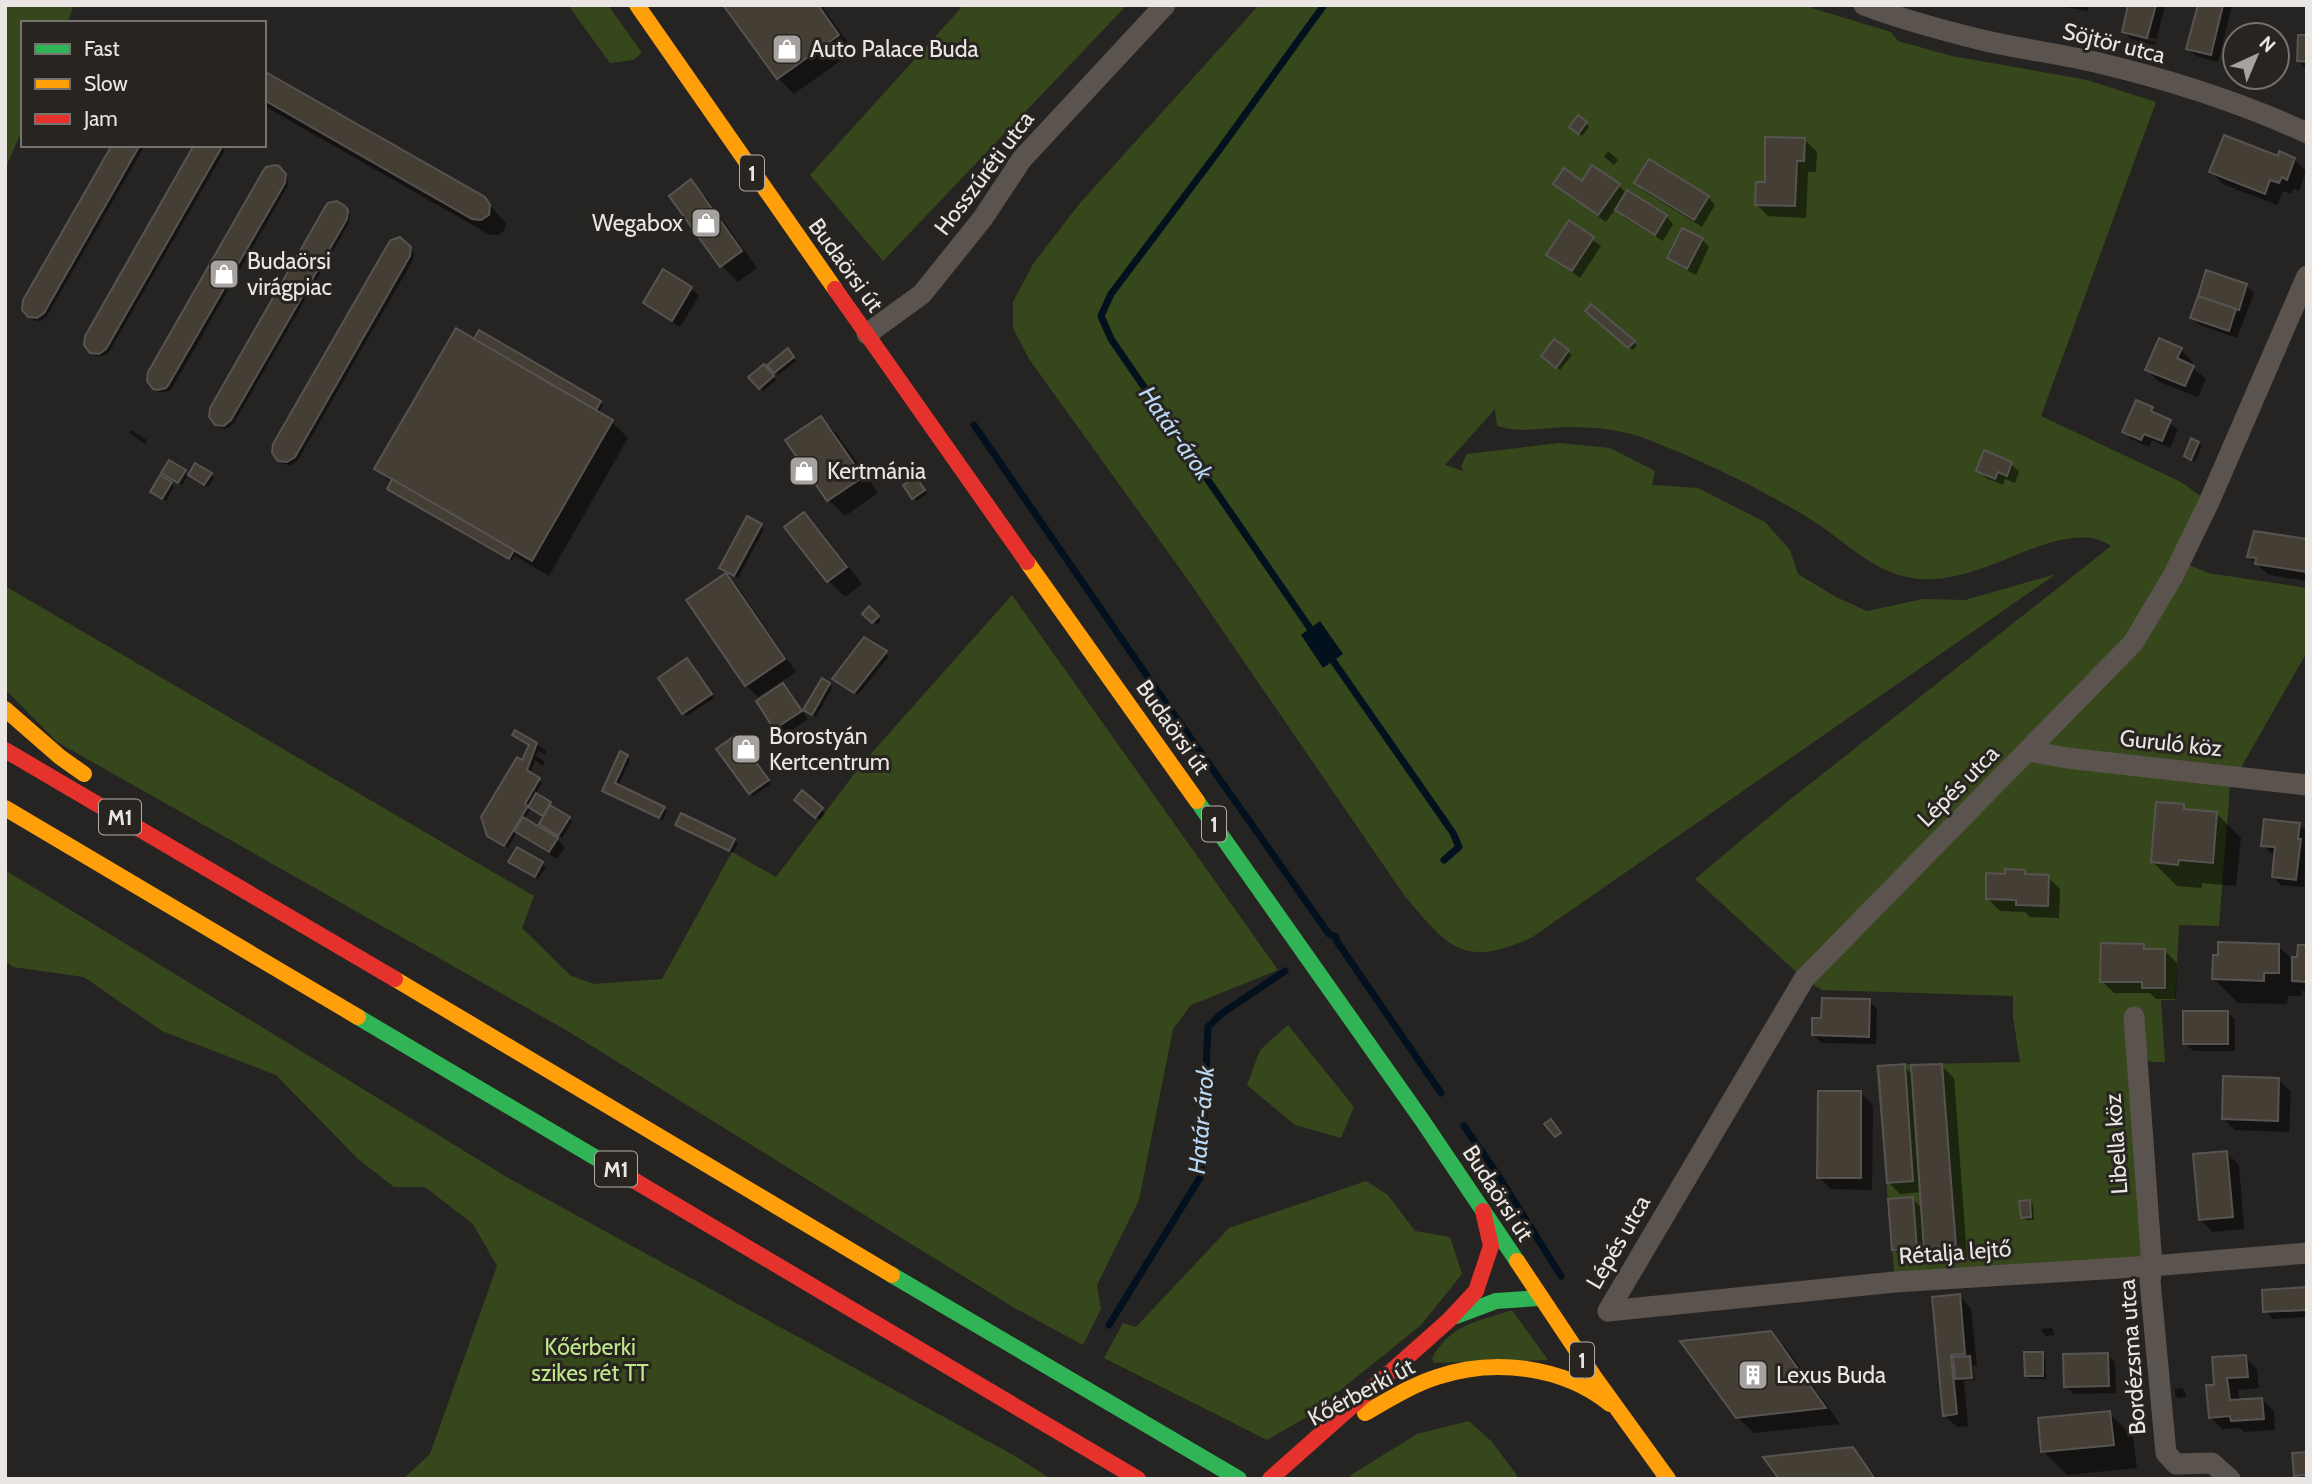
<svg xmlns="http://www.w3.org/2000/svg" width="2312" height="1484" font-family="Cabin,sans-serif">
<rect width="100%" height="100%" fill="#262422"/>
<!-- green -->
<g fill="#36471b">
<path d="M5,5H74L67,23H23V128L5,169Z"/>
<path d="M568,5H608L642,53L633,60L610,63Z"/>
<path d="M960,5H1127L883,261L810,175L961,8Z"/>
<path d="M1259,5H1812V8L1891,32L1898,41L1952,56L2087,80L2156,102L2041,416L2181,482L2209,502L2181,561L2208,573L2307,588V652L2230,787L2219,926L2179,925L2175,1000H2161L2165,1062H2151L2137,1054L2152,1266L1895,1282L1876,1065L2020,1062L2013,1017V996L1822,990L1804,979L1695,879L1782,806L2111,546C2076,521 2016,558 1980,569C1959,576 1935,582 1912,578C1871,572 1841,537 1807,517C1757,487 1703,461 1649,440C1625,430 1596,427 1570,427C1544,427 1522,434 1497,426L1495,409L1445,465L1463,471L1461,466L1467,454L1559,443L1610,448L1655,471L1652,485L1698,488L1765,522L1790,550L1798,574L1836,597L1867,611L1923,599L1965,600L2056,574L1531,938C1462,968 1449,948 1404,895L1188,580L1029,359L1013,328V302L1033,264L1080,203Z"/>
<path d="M5,586L534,896L522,928L571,976L594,984L662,979L732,852L776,877L861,765L1012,595L1278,970L1191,1005L1173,1029L1139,1200L1097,1285L1101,1309L1083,1345L1013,1307L566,1030L57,742L5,689Z"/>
<path d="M5,870L510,1179L1015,1456L1051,1479H403L430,1454L497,1266L473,1224L425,1187H394L358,1159L276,1075L162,1031L84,977L13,967L5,961Z"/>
<path d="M1288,1025L1354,1107L1341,1138L1295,1125L1247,1085L1260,1050Z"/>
<path d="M1366,1181L1388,1195L1415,1231L1450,1237L1462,1274L1421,1325L1307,1417L1267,1440L1104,1358L1123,1323L1136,1327L1229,1228Z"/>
<path d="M1512,1310L1548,1360L1434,1363L1432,1358C1452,1323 1477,1322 1512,1310Z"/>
<path d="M1469,1421L1492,1442L1516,1474L1517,1479H1350L1351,1475L1417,1434Z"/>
</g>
<!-- water -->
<path fill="#03111e" d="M1320,621L1343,654L1323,668L1301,635Z"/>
<!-- shadow -->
<g fill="#0007" fill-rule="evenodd">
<path d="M725,5H821L854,51L794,94L778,78Z"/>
<path d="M2051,5H2089L2088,11Z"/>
<path d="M2130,5H2165L2155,45L2131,39L2124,31ZM2130,32L2156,39L2155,42L2130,36Z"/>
<path d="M2199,5L2232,6L2218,62L2196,56L2188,49Z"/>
<path d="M2307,37V69L2298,61Z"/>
<path d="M264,73L484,199L506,223L504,231L498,235H490L264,106Z"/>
<path d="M1586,123L1589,127L1582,136L1575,130Z"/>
<path d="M1805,140L1817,152L1816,172H1808L1806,218L1768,216L1756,204L1766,184Z"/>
<path d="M114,145H145L47,316L41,321L33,320L29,316Z"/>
<path d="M196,145H225L224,152L109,352L103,356H95L91,352Z"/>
<path d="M1608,151L1618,160L1614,165L1604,157Z"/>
<path d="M2279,158L2294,159L2306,171L2299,191L2294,188L2291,194L2283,191L2277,205L2223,184L2211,172Z"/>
<path d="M279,168L288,179L287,187L172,388L169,391L158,392L154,389Z"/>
<path d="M691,182L707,198L757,268L738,282L722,266Z"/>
<path d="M1583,183L1619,186L1627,194L1666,216L1673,224L1663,241L1625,218L1616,208L1606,222L1555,184Z"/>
<path d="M1636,183L1708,197L1715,205L1702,227L1644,191Z"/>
<path d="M340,204L350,215L349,223L234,423L228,428H220L216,424Z"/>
<path d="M1569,223L1601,246L1580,278L1549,254Z"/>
<path d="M1702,240L1709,247L1696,275L1677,265L1669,258Z"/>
<path d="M404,241L414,252L413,260L298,460L291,465L283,464L279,460Z"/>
<path d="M2207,273L2246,286L2254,293L2237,338L2200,325L2192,318Z"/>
<path d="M691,288L699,296L680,327L652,310L645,303Z"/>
<path d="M1591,306L1637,345L1633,350L1587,311Z"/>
<path d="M456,331L600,402L603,405L598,414L612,422L628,438L549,576L515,556L512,561L392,492V484L377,469Z"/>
<path d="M1554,341L1572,355L1560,370L1546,359Z"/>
<path d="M2181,350L2193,362L2191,366L2206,379L2198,397L2159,382L2147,370Z"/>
<path d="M791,354L796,361L778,375L769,365Z"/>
<path d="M764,366L776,380L763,391L751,377Z"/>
<path d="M2152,409L2178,430L2170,448L2152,440L2149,447L2131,439L2124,431Z"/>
<path d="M820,418L837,434L878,493L845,516L829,500Z"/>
<path d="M131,430L147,440L145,444L129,433Z"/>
<path d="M2198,443L2202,446L2195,462L2186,456Z"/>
<path d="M2011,464L2019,472L2015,483L2005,479L2003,485L1986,478L1978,470Z"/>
<path d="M185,472L188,475L182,485L167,476Z"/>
<path d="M211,475L214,478L208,487L193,478Z"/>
<path d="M919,482L927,494L917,501L906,486Z"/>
<path d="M171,483L174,487L166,501L155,495Z"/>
<path d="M804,514L820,530L862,584L845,597L829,581L787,527Z"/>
<path d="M761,526L764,529L738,578L725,571Z"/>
<path d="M2307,541V581L2269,575L2249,557Z"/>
<path d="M726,575L738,587L796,672L758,697L746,685Z"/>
<path d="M869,609L881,620L877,625L864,614Z"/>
<path d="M865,639L889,656L858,695L837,682Z"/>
<path d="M690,664L714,698L687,716L684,713Z"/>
<path d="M829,684L832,688L816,717L805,710Z"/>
<path d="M783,685L808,719L784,736L758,702Z"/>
<path d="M739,740L771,784L753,796L750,793Z"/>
<path d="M536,744L546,750V755L538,751L536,756L545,762L543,766L535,760L530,774L542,783L535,795L572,821L562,838L544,827L541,824L545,817L531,808L524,819L557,839L565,847L557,859L524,838L517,832L508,848L492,839L523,762Z"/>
<path d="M627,756L630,760L618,786L664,808L667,811L663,821L604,791Z"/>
<path d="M802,793L825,813L820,820L796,800Z"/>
<path d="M2183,806L2188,811L2217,814L2241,838L2236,886L2202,883V888L2177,886L2153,862Z"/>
<path d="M677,825L734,840L738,844L733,853Z"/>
<path d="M2299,825L2307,832L2304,887L2281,885L2273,877L2276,853H2271L2263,845Z"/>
<path d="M517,849L546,867L538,879L514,865Z"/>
<path d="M2024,872L2028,876L2048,877L2060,889L2059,918L2030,917L2025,912L2000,911L1988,899L2006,875Z"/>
<path d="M2143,946L2148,951H2165L2177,963L2176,999H2156L2150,993H2114L2102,981Z"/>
<path d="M2278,946L2294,961L2299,959L2307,947V994L2302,990V996H2288L2287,1004L2238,1003L2214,979L2219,957Z"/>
<path d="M1869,1001L1877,1009L1876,1044L1821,1043L1814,1035L1822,1020Z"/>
<path d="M2227,1012L2235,1020V1051H2193L2185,1043Z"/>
<path d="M1904,1066L1913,1075L1942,1066L1954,1078L1967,1258L1938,1260L1923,1246L1924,1256L1901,1257L1894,1250L1913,1199L1923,1209L1922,1192L1900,1194L1888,1182Z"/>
<path d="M2279,1080L2291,1092L2289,1132L2235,1130L2223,1118Z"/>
<path d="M1860,1093L1873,1105L1872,1190L1831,1189L1819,1177Z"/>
<path d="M2227,1153L2239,1165L2244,1229L2212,1232L2200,1219Z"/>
<path d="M2029,1202L2033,1205L2034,1220H2026L2023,1217Z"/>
<path d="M2307,1289V1317L2273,1319L2265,1311Z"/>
<path d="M1959,1296L1971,1308L1977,1365L1973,1366L1975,1380L1964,1381L1968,1426L1957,1427L1944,1415L1934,1298Z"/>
<path d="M2052,1328L2055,1335L2046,1336L2042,1332V1329Z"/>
<path d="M1771,1333L1787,1349L1840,1424L1754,1433L1737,1417Z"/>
<path d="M2042,1354L2045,1357L2046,1379H2030L2027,1375Z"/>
<path d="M2107,1355L2115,1362L2116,1393L2074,1394L2066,1386Z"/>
<path d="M2245,1357L2257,1369L2259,1388L2238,1390L2240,1401L2261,1399L2274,1411L2275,1430L2244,1432L2240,1428L2222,1429L2210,1417L2216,1386Z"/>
<path d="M2182,1388L2185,1392L2186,1397L2178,1398L2175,1394V1389Z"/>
<path d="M2109,1413L2133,1437L2137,1468L2067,1475L2043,1451Z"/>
<path d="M1852,1449L1878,1479H1781Z"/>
<path d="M2307,1454V1479H2300L2296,1475Z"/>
</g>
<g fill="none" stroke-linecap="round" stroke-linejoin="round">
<!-- stream -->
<g stroke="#03111e" stroke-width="7">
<path d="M974,425L1163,699L1329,934L1336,937V940L1441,1093"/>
<path d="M1314,634L1111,339L1101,316L1111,294L1220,149L1324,5"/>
<path d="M1329,655L1453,833L1459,847L1444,860"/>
<path d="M1464,1126L1498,1175L1561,1276"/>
<path d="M1109,1325L1201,1176L1208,1027L1221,1014L1285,971"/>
</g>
</g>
<!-- building -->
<g fill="#453e34" stroke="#565452" stroke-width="2">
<path d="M723,5H818L839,35L777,79Z"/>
<path d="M2128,5H2156L2147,38L2122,32Z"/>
<path d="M2198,5H2223L2211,55L2186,49Z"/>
<path d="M2298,35H2307V62L2297,61Z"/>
<path d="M264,71L485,197L490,205L489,215L481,220L472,219L264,100Z"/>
<path d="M1578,115L1587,122L1578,134L1569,127Z"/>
<path d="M2224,135L2278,156L2279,151L2295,158L2287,180L2282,177L2279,183L2270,180L2265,194L2209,172Z"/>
<path d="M1765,137L1805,138L1804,161H1797L1795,206L1755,205L1756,182H1765Z"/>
<path d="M112,145H140L44,313L37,318L28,317L22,310L23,300Z"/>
<path d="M194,145H223L106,349L99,354L90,353L84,345L85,336Z"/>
<path d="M1649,159L1709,196L1694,220L1634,183Z"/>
<path d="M275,165L279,166L286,174L285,183L169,384L166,388L158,390L153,389L147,381L148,372L263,171L266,167Z"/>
<path d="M1592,165L1620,184L1598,215L1553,184L1564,168L1582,181Z"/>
<path d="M691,179L742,251L720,267L669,196Z"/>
<path d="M1627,190L1667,215L1655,235L1615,210Z"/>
<path d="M337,201L345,206L348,210L347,219L231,420L224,426L215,425L209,417L210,408L325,207L328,203Z"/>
<path d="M1569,220L1594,237L1572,271L1546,255Z"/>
<path d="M1682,228L1703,238L1687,269L1667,258Z"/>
<path d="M400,237L411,247L410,256L295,457L287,462L278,461L272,453L273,444L388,244L391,240Z"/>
<path d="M663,269L692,287L672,321L643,303Z"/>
<path d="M2206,270L2247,284L2239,310L2198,296Z"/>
<path d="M2198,296L2236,309L2229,331L2190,318Z"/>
<path d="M1591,304L1635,341L1628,348L1585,311Z"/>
<path d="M456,328L613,420L532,561L374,469Z"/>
<path d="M479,330L601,401L596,410L474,339Z"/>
<path d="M2159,338L2182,348L2177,358L2194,366L2185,386L2145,370Z"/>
<path d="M1554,339L1569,350L1556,368L1541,356Z"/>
<path d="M788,348L794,357L774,373L767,365Z"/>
<path d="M764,364L774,376L759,389L748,377Z"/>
<path d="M2136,400L2153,407L2151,411L2171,420L2162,441L2144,434L2141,440L2122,432Z"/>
<path d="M821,416L863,477L827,501L785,440Z"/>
<path d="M2191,438L2199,442L2191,460L2184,456Z"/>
<path d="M1984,450L2012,462L2007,476L1998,472L1995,479L1976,471Z"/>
<path d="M169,460L186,470L178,483L161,473Z"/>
<path d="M195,463L212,473L204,485L188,475Z"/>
<path d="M160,475L172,482L162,499L150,492Z"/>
<path d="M916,477L925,490L912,499L903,485Z"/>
<path d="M392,479L514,550L509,559L387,489Z"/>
<path d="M804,512L847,567L827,582L784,527Z"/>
<path d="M747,516L762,524L734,576L719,568Z"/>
<path d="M2254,531L2307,539V572L2255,564L2256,558L2247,557Z"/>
<path d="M726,573L785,659L745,686L686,600Z"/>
<path d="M869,606L879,616L872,623L862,614Z"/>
<path d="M864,637L887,651L854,693L832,679Z"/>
<path d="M687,658L712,694L682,714L658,678Z"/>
<path d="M822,678L830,683L812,715L803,710Z"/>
<path d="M783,683L802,711L774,729L756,701Z"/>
<path d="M515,730L537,743L527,770L540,778L525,804L528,806L504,846L487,836L481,817L517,757L522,760L529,745L512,735Z"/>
<path d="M736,735L769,780L749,794L716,749Z"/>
<path d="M620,751L628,755L615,783L665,807L659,818L602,791Z"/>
<path d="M802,790L823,808L815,818L794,800Z"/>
<path d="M536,793L551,802L543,816L528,807Z"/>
<path d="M2156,802L2184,804V809L2217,812L2213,863L2179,860L2178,865L2151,862Z"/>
<path d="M550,805L570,817L558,836L539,824Z"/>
<path d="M681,813L735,839L729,851L675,825Z"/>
<path d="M523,817L558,838L549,852L514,831Z"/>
<path d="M2264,819L2300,823L2298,839H2301L2296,880L2272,877L2275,847L2261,846Z"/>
<path d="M517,847L543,862L535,877L508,862Z"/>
<path d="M2005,869L2025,870V874L2049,875L2048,906L2016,905V900L1986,899V873L2005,874Z"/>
<path d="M2218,942L2279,944V973H2264V981L2212,979L2213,955H2218Z"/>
<path d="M2101,943L2144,944V949H2165V988H2142V982H2100Z"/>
<path d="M2298,945H2307V982L2292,981V957H2297Z"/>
<path d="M1822,998L1870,999L1869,1037L1812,1035V1018H1821Z"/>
<rect x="2183" y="1011" width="45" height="33"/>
<path d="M1905,1064L1913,1181L1887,1183L1878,1066Z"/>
<path d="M1942,1064L1956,1246L1924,1249L1911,1065Z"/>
<path d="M2223,1076L2279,1078L2278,1121L2222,1119Z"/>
<path d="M1818,1091H1861V1178H1817Z"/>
<path d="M1551,1119L1561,1133L1555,1137L1544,1124Z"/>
<path d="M2227,1151L2233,1217L2199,1220L2193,1154Z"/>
<path d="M1913,1197L1917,1249L1892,1250L1888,1199Z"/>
<path d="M2030,1200L2031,1217L2021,1218L2019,1201Z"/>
<path d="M2307,1287V1310L2263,1312L2262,1290Z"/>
<path d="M1960,1294L1965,1354L1951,1355L1957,1414L1943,1416L1932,1297Z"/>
<path d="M1771,1331L1826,1408L1736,1418L1680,1341Z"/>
<path d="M2024,1352H2043V1376H2025Z"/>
<path d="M2108,1353L2109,1386L2064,1387L2063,1354Z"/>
<path d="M2246,1355L2248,1377L2227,1378L2230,1400L2262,1398L2264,1419L2231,1421L2230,1416L2209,1418L2206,1385H2214L2212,1357Z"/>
<path d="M1970,1356L1972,1378L1955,1379L1953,1357Z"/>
<path d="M2110,1411L2114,1445L2041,1452L2038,1418Z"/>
<path d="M1853,1447L1875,1479H1779L1763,1457Z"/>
<path d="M2307,1452V1475L2294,1476L2292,1453Z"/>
</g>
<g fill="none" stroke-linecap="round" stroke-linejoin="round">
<!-- street -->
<g stroke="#5b534d" stroke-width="21">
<path d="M1864,5C1903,20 1945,31 1986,41C2022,49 2059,54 2095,62C2167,79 2240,102 2307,133"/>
<path d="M867,334L922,294L983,218L1022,159L1165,5"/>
<path d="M2029,751L2067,758L2307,785"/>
<path d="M2134,1017L2152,1266L2150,1281L2166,1453L2176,1464L2212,1463L2230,1479"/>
<path d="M1608,1311L1804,979L2133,643L2173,576L2209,502L2307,276"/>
<path d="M1608,1311L1895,1282L2152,1266L2307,1253"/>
</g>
<!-- fast -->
<g stroke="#30b455" stroke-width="16">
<path d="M1197,801L1422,1120L1517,1261"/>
<path d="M358,1017L635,1181"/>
<path d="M892,1275L1239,1479"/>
<path d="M1456,1316L1496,1301L1539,1298"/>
</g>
<!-- slow -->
<g stroke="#ff9f0a" stroke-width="16">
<path d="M637,5L835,289"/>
<path d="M1027,562L1197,801"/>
<path d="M5,709L60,757L84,774"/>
<path d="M5,808L358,1017"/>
<path d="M395,979L892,1275"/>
<path d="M1517,1261L1595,1378L1668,1479"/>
<path d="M1365,1413C1388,1400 1412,1385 1437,1377C1494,1358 1563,1366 1610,1404"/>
</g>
<!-- jam -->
<g stroke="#e5322d" stroke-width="16">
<path d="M835,289L1027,562"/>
<path d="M5,750L395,979"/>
<path d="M635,1181L1138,1479"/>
<path d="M1270,1479L1449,1320L1476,1291L1491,1246L1483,1211"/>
</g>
</g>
<!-- icons -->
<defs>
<g id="shop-square" transform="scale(1.575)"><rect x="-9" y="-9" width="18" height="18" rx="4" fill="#a5a29f" stroke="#282420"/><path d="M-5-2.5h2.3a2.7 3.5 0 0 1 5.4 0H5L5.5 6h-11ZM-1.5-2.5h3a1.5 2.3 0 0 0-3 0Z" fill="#fff"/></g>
<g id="building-square" transform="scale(1.575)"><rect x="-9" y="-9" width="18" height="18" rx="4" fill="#a5a29f" stroke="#282420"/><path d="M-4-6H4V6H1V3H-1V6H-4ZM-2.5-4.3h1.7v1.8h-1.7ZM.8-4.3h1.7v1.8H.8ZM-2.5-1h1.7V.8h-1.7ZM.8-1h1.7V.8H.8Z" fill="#fff"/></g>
</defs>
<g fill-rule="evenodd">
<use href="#shop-square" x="787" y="49"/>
<use href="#shop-square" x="706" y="223"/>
<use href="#shop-square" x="224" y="274"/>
<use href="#shop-square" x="804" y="471"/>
<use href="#shop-square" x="746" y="749"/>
<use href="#building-square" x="1753" y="1375"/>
</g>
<g text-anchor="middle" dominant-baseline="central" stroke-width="6" stroke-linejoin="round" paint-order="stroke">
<!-- shield labels -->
<g fill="#282420" stroke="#b0aca8" stroke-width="2">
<rect x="740" y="155.5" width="24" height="35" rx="5"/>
<rect x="99" y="799.5" width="42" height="35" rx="5"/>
<rect x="1202" y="806.5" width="24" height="35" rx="5"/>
<rect x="595" y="1151.5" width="42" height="35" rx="5"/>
<rect x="1570" y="1342.5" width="24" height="35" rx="5"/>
</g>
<g font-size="21" font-weight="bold" fill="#eae6e3">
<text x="752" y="173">1</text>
<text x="120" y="817">M1</text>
<text x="1214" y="824">1</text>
<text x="616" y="1169">M1</text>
<text x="1582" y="1360">1</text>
</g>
<!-- street labels -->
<g font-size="23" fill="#eae6e3" stroke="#282420">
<text transform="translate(2114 43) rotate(14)">Söjtör utca</text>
<text transform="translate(984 173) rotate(-53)">Hosszúréti utca</text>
<text transform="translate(846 265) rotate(54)">Budaörsi út</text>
<text transform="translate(1173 727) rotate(55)">Budaörsi út</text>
<text transform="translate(2171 743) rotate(6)">Guruló köz</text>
<text transform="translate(1958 786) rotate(-45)">Lépés utca</text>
<text transform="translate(2116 1144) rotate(-94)">Libella köz</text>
<text transform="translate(1498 1193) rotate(57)">Budaörsi út</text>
<text transform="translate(1618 1242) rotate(-60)">Lépés utca</text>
<text transform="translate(1955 1252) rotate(-4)">Rétalja lejtő</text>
<text transform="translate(2132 1357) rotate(-94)">Bordézsma utca</text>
<text transform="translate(1361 1392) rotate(-28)">Kőérberki út</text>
</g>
<!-- poi labels -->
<g font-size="23" fill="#eae6e3" stroke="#282420" text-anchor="start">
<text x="810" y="49">Auto Palace Buda</text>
<text x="683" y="223" text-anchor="end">Wegabox</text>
<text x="247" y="261">Budaörsi<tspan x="247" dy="26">virágpiac</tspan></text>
<text x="827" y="471">Kertmánia</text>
<text x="769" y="736">Borostyán<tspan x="769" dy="26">Kertcentrum</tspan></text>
<text x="1776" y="1375">Lexus Buda</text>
</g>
<!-- park labels -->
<g font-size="23" fill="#bde889" stroke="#282420">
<text x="590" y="1347">Kőérberki<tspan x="590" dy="26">szikes rét TT</tspan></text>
</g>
<!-- water labels -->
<g font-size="24" font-style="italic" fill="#b8d8f5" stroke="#282420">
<text transform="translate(1176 433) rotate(55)">Határ-árok</text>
<text transform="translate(1201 1120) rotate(-85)">Határ-árok</text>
</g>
</g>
<!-- border -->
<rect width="2312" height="1484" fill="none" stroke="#eae6e3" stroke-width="14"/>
<!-- legend -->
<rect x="21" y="21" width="245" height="126" fill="#282420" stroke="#76726e" stroke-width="2"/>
<rect x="35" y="44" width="35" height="10" fill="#30b455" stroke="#76726e" stroke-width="2"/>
<text x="84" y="56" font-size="21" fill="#eae6e3">Fast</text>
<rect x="35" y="79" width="35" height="10" fill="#ff9f0a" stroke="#76726e" stroke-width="2"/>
<text x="84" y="91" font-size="21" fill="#eae6e3">Slow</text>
<rect x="35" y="114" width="35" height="10" fill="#e5322d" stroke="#76726e" stroke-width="2"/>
<text x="84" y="126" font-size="21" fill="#eae6e3">Jam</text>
<!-- north arrow -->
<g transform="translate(2256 56) rotate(44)"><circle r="33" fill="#282420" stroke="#76726e" stroke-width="2"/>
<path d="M0-5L12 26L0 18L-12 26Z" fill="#a5a29f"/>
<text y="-10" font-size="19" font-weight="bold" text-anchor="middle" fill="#eae6e3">N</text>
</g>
</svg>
